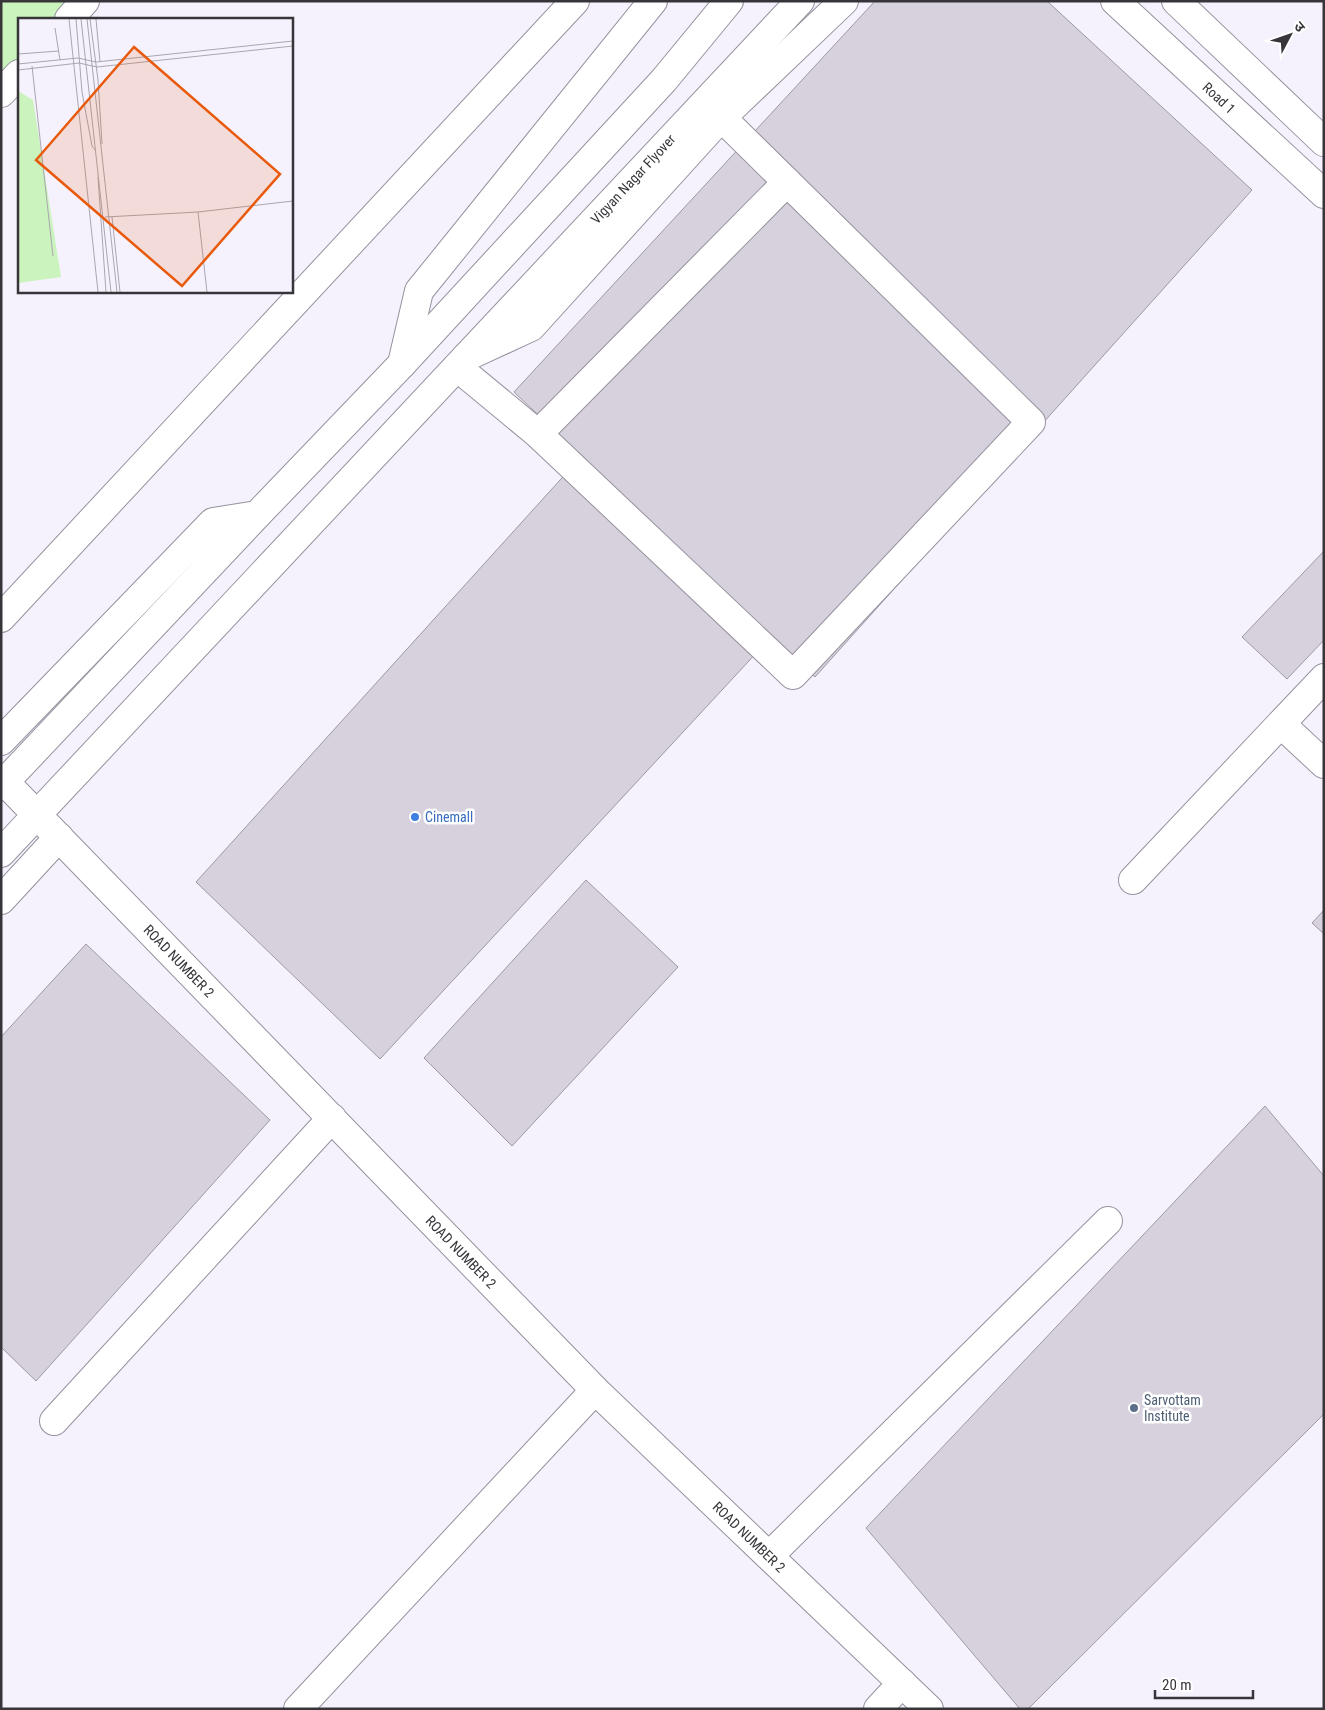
<svg xmlns="http://www.w3.org/2000/svg" width="1325" height="1710" font-family="'Roboto Condensed','Noto Sans Devanagari',sans-serif">
<rect width="100%" height="100%" fill="#f5f2fd"/>
<!-- green -->
<path fill="#cbf3bd" d="M1,1H74L60,19H19V67L1,88Z"/>
<!-- building -->
<g fill="#d7d1dd" stroke="#9e98a4">
<path d="M875,1H1047L1252,190L815,677L514,392Z"/>
<path d="M570,469L760,649L380,1059L196,882Z"/>
<path d="M1324,551V640L1287,679L1242,637Z"/>
<path d="M586,880L678,967L512,1146L424,1058Z"/>
<path d="M1324,910V934L1312,923Z"/>
<path d="M86,944L270,1120L36,1381L1,1347V1037Z"/>
<path d="M1265,1106L1324,1176V1414L1028,1709H1020L866,1528Z"/>
</g>
<g fill="none" stroke-linecap="round" stroke-linejoin="round">
<!-- minor casing -->
<g stroke="#96929e" stroke-width="30">
<g id="minor">
<path d="M1115,1L1324,194"/>
<path d="M1176,1L1324,142"/>
<path d="M69,19L85,1"/>
<path d="M1,93L19,74"/>
<path d="M466,357L531,327L716,123L844,1"/>
<path d="M402,364L419,291L653,1"/>
<path d="M457,367L538,434L793,675L1031,422L721,117"/>
<path d="M538,434L787,182"/>
<path d="M1,618L575,1"/>
<path d="M1281,724L1324,764"/>
<path d="M1,741L213,522L257,515"/>
<path d="M5,782L595,1390L929,1709"/>
<path d="M1133,880L1324,678"/>
<path d="M1,900L59,837"/>
<path d="M54,1421L332,1118"/>
<path d="M769,1556L1108,1221"/>
<path d="M298,1709L595,1390"/>
<path d="M878,1709L902,1683"/>
</g>
</g>
<!-- major casing -->
<g stroke="#96929e" stroke-width="30">
<g id="major">
<path d="M1,786L257,515L402,364L664,80L729,1"/>
<path d="M1,853L800,1"/>
</g>
</g>
<!-- minor -->
<use href="#minor" stroke="#fff" stroke-width="28"/>
<!-- major -->
<use href="#major" stroke="#fff" stroke-width="28"/>
</g>
<!-- markers -->
<circle fill="#3f7fe0" stroke="#fff" stroke-width="2" cx="415" cy="817" r="5"/>
<circle fill="#5c6f8a" stroke="#fff" stroke-width="2" cx="1134" cy="1408" r="5"/>
<g text-anchor="middle" dominant-baseline="central" stroke-width="5" stroke-linejoin="round" paint-order="stroke">
<!-- street labels -->
<g font-size="14" fill="#37353a" stroke="#fff">
<text transform="translate(1219 98) rotate(43)">Road 1</text>
<text transform="translate(633 179) rotate(-47)">Vigyan Nagar Flyover</text>
<text transform="translate(179 961) rotate(46)">ROAD NUMBER 2</text>
<text transform="translate(461 1252) rotate(46)">ROAD NUMBER 2</text>
<text transform="translate(749 1537) rotate(44)">ROAD NUMBER 2</text>
</g>
<!-- shop labels -->
<g font-size="14" fill="#366cbe" stroke="#fff" text-anchor="start">
<text x="425" y="817">Cinemall</text>
</g>
<!-- service labels -->
<g font-size="14" fill="#4e5e75" stroke="#fff" text-anchor="start">
<text x="1144" y="1400">Sarvottam<tspan x="1144" dy="16">Institute</tspan></text>
</g>
</g>
<!-- overview -->
<g transform="translate(18 18)">
<rect width="275" height="275" fill="#f5f2fd"/>
<path d="M0,73L15,82L43,259L0,265Z" fill="#cbf3bd"/>
<path fill="none" stroke="#a9a6af" stroke-width="1" d="M51,1L80,274M58,1L64,74L74,128L78,133M63,1L93,274M69,1L99,274M72,1L80,62L84,126M78,1L82,44M37,10L42,42M0,36L41,33M0,46L60,40L78,44L275,23M14,48L35,238M0,52L61,45L79,49L275,28M80,159L88,274M180,194L189,274M87,199L180,194L275,183M94,199L102,274"/>
<path fill="#e8590c" fill-opacity="0.15" stroke="#e8590c" stroke-width="2.5" d="M116,29L262,156L164,268L18,142Z"/>
<rect width="275" height="275" fill="none" stroke="#37353a" stroke-width="2.5"/>
</g>
<!-- border -->
<rect width="1325" height="1710" fill="none" stroke="#37353a" stroke-width="5"/>
<!-- north arrow -->
<g transform="translate(1290 35) rotate(49)" stroke="#ffffff" stroke-width="4" paint-order="stroke">
<path d="M0-4L9 19L0 12L-9 19Z" fill="#37353a"/>
<text y="-8" font-size="14" font-weight="bold" text-anchor="middle" fill="#37353a">उ</text>
</g>
<!-- scale -->
<path d="M1155 1690v8h98v-8" fill="none" stroke="#37353a" stroke-width="2.5"/>
<text x="1162" y="1690" font-size="15" fill="#37353a" stroke="#ffffff" stroke-width="4" paint-order="stroke">20 m</text>
</svg>
